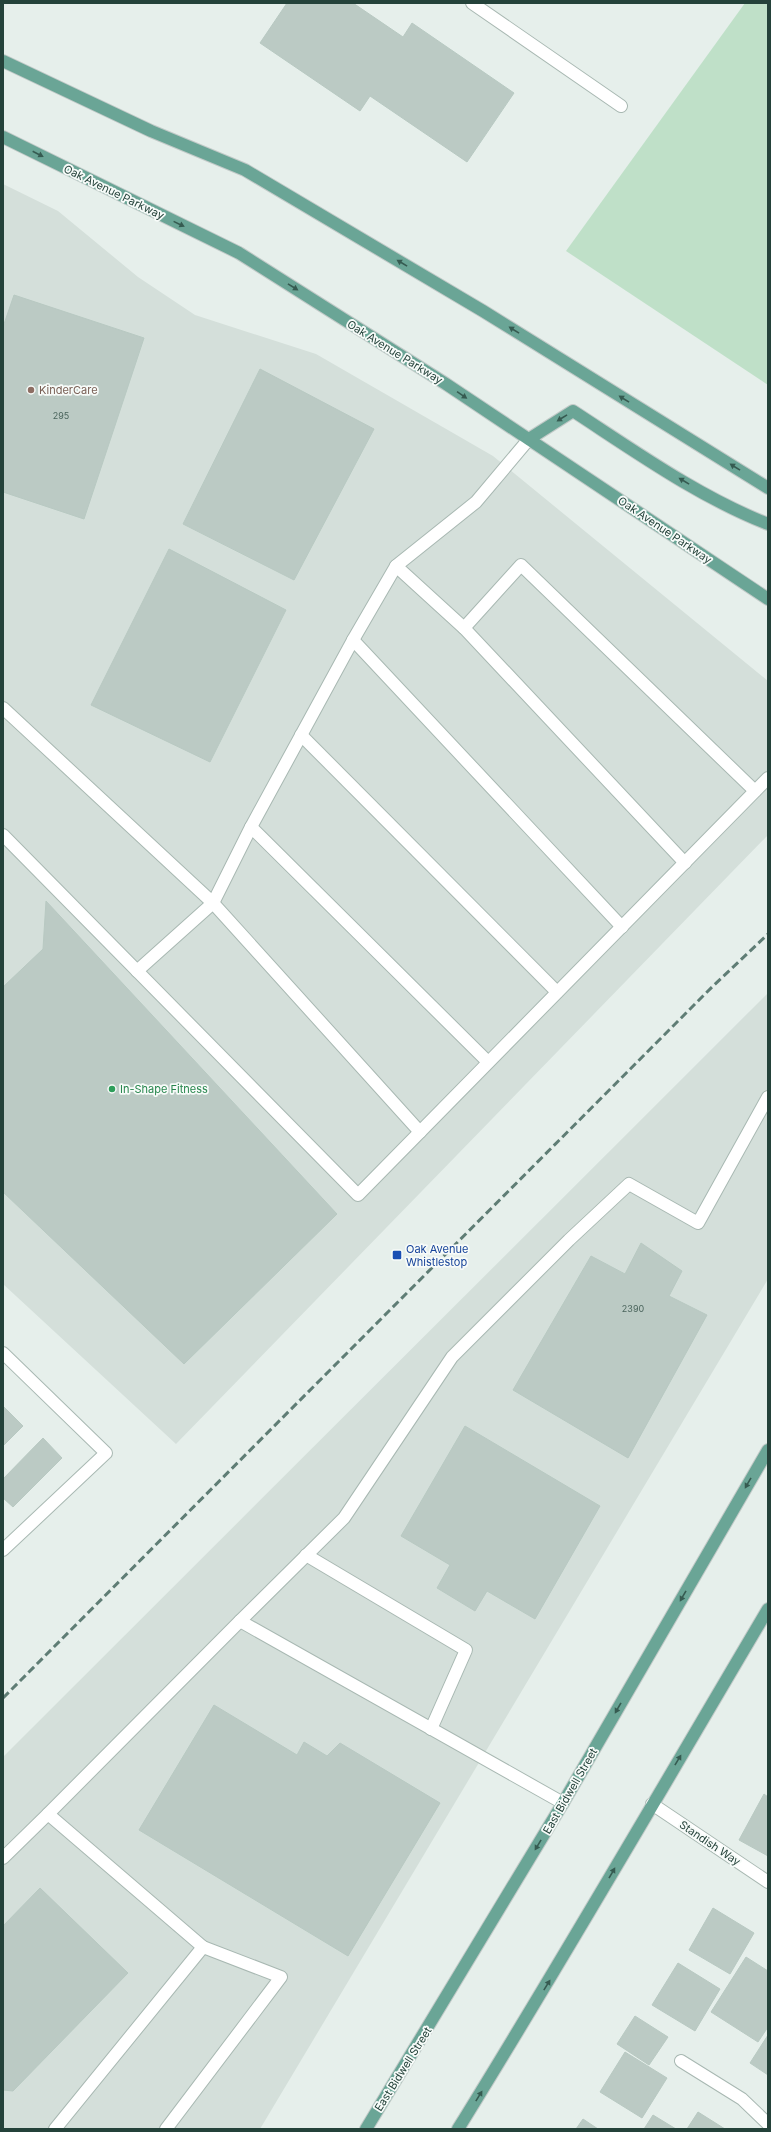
<svg xmlns="http://www.w3.org/2000/svg" width="771" height="2132" font-family="Inter,sans-serif">
<rect width="100%" height="100%" fill="#e6efeb"/>
<!-- built -->
<g fill="#d4dfda">
<path d="M3,184L58,211L138,277L195,315L316,354L493,456L768,681V835L176,1444L3,1284Z"/>
<path d="M768,993V1279L260,2129H3V1757Z"/>
</g>
<!-- green -->
<path fill="#bfe0c8" d="M745,3H768V385L566,251Z"/>
<!-- building -->
<g fill="#bbcac4" stroke="#b8c9c2">
<path d="M287,3H353L403,37L412,23L514,93L467,162L370,96L360,111L260,43Z"/>
<path d="M14,295L144,338L84,519L3,492V327Z"/>
<path d="M260,369L374,429L294,580L183,524Z"/>
<path d="M169,549L286,610L210,762L91,705Z"/>
<path d="M46,901L337,1214L184,1364L3,1192V987L43,949Z"/>
<path d="M641,1243L682,1271L669,1296L707,1315L628,1458L513,1390L591,1256L625,1274Z"/>
<path d="M3,1406L23,1426L4,1445L3,1443Z"/>
<path d="M465,1426L600,1506L535,1619L487,1591L475,1611L437,1588L450,1565L401,1536Z"/>
<path d="M43,1438L62,1458L13,1507L3,1498V1479Z"/>
<path d="M214,1705L297,1755L304,1742L327,1756L340,1743L440,1803L348,1956L139,1830Z"/>
<path d="M764,1794L768,1797V1856L739,1840Z"/>
<path d="M40,1888L128,1973L13,2091L3,2090V1926Z"/>
<path d="M713,1908L754,1933L730,1974L689,1950Z"/>
<path d="M746,1957L768,1971V2027L758,2042L711,2012Z"/>
<path d="M678,1963L720,1989L695,2031L652,2005Z"/>
<path d="M635,2016L668,2037L649,2065L617,2044Z"/>
<path d="M768,2035V2075L750,2063Z"/>
<path d="M625,2052L667,2078L642,2118L600,2092Z"/>
<path d="M698,2112L725,2129H687Z"/>
<path d="M653,2115L676,2129H644Z"/>
<path d="M583,2119L598,2129H576Z"/>
</g>
<g fill="none" stroke-linecap="round" stroke-linejoin="round">
<!-- minor casing -->
<g stroke="#a8b8b2" stroke-width="14">
<g id="minor">
<path d="M472,3L621,106"/>
<path d="M529,439L476,502L396,566L464,628L521,565L755,791"/>
<path d="M464,628L685,863"/>
<path d="M353,640L622,927"/>
<path d="M3,708L213,903L420,1132"/>
<path d="M301,735L557,992"/>
<path d="M251,827L488,1062"/>
<path d="M3,835L358,1195L768,778"/>
<path d="M137,971L213,903L251,827L353,640L396,566"/>
<path d="M3,1353L106,1453L3,1550"/>
<path d="M306,1555L466,1650L431,1729"/>
<path d="M240,1621L344,1518L452,1357L569,1240L629,1184L698,1223L768,1097"/>
<path d="M652,1804L768,1882"/>
<path d="M48,1814L240,1621L563,1803"/>
<path d="M3,1858L48,1814L203,1947L55,2129"/>
<path d="M681,2061L742,2099L768,2124"/>
<path d="M166,2129L281,1977L203,1947"/>
</g>
</g>
<!-- major casing -->
<g stroke="#c2cac8" stroke-width="14">
<g id="major">
<path d="M3,61L151,131L245,170L483,311L768,488"/>
<path d="M3,137L239,253L446,384L768,599"/>
<path d="M529,439L573,411C636,452 699,497 768,524"/>
<path d="M366,2129L563,1803L768,1450"/>
<path d="M458,2129C564,1958 665,1783 768,1609"/>
</g>
</g>
<!-- minor -->
<use href="#minor" stroke="#fff" stroke-width="12"/>
<!-- major -->
<use href="#major" stroke="#6aa596" stroke-width="12"/>
<!-- rail -->
<path stroke="#5f7d75" stroke-width="3" stroke-dasharray="8 4" stroke-linecap="butt" d="M3,1698L713,986L768,934"/>
</g>
<!-- one-way arrows -->
<defs><path id="oneway-solid" d="M-6-.8H1V-3.2L6.5 0L1 3.2V.8H-6Z"/></defs>
<g fill="#365b51">
<use href="#oneway-solid" transform="translate(38 154) rotate(27)"/>
<use href="#oneway-solid" transform="translate(179 224) rotate(26)"/>
<use href="#oneway-solid" transform="translate(402 263) rotate(-149)"/>
<use href="#oneway-solid" transform="translate(293 287) rotate(32)"/>
<use href="#oneway-solid" transform="translate(514 330) rotate(-148)"/>
<use href="#oneway-solid" transform="translate(462 395) rotate(34)"/>
<use href="#oneway-solid" transform="translate(624 399) rotate(-148)"/>
<use href="#oneway-solid" transform="translate(562 418) rotate(148)"/>
<use href="#oneway-solid" transform="translate(735 467) rotate(-148)"/>
<use href="#oneway-solid" transform="translate(684 481) rotate(-149)"/>
<use href="#oneway-solid" transform="translate(748 1483) rotate(120)"/>
<use href="#oneway-solid" transform="translate(683 1596) rotate(120)"/>
<use href="#oneway-solid" transform="translate(618 1708) rotate(120)"/>
<use href="#oneway-solid" transform="translate(678 1760) rotate(-59)"/>
<use href="#oneway-solid" transform="translate(538 1845) rotate(121)"/>
<use href="#oneway-solid" transform="translate(612 1873) rotate(-60)"/>
<use href="#oneway-solid" transform="translate(547 1985) rotate(-58)"/>
<use href="#oneway-solid" transform="translate(479 2096) rotate(-58)"/>
</g>
<!-- markers -->
<circle fill="#8d6e63" stroke="#f7fbf9" stroke-width="1.5" cx="31" cy="390" r="4"/>
<circle fill="#2e9e5b" stroke="#f7fbf9" stroke-width="1.5" cx="112" cy="1089" r="4"/>
<rect fill="#1a4fb4" stroke="#f7fbf9" stroke-width="1.5" x="392" y="1250" width="10" height="10" rx="2"/>
<g text-anchor="middle" dominant-baseline="central" stroke-width="3.5" stroke-linejoin="round" paint-order="stroke">
<!-- number labels -->
<g font-size="9" fill="#4a645c">
<text x="61" y="415">295</text>
<text x="633" y="1308">2390</text>
</g>
<!-- street labels -->
<g font-size="11" fill="#24423a" stroke="#f7fbf9">
<text transform="translate(114 192) rotate(26)">Oak Avenue Parkway</text>
<text transform="translate(395 352) rotate(32)">Oak Avenue Parkway</text>
<text transform="translate(665 530) rotate(34)">Oak Avenue Parkway</text>
<text transform="translate(570 1791) rotate(-60)">East Bidwell Street</text>
<text transform="translate(710 1843) rotate(34)">Standish Way</text>
<text transform="translate(403 2069) rotate(-58)">East Bidwell Street</text>
</g>
<!-- education labels -->
<g font-size="11" fill="#785e54" stroke="#f7fbf9" text-anchor="start">
<text x="39" y="390">KinderCare</text>
</g>
<!-- leisure labels -->
<g font-size="11" fill="#27864d" stroke="#f7fbf9" text-anchor="start">
<text x="120" y="1089">In-Shape Fitness</text>
</g>
<!-- transit labels -->
<g font-size="11" fill="#164399" stroke="#f7fbf9" text-anchor="start">
<text x="406" y="1249">Oak Avenue<tspan x="406" dy="13">Whistlestop</tspan></text>
</g>
</g>
<!-- border -->
<rect width="771" height="2132" fill="none" stroke="#24423a" stroke-width="8"/>
</svg>
